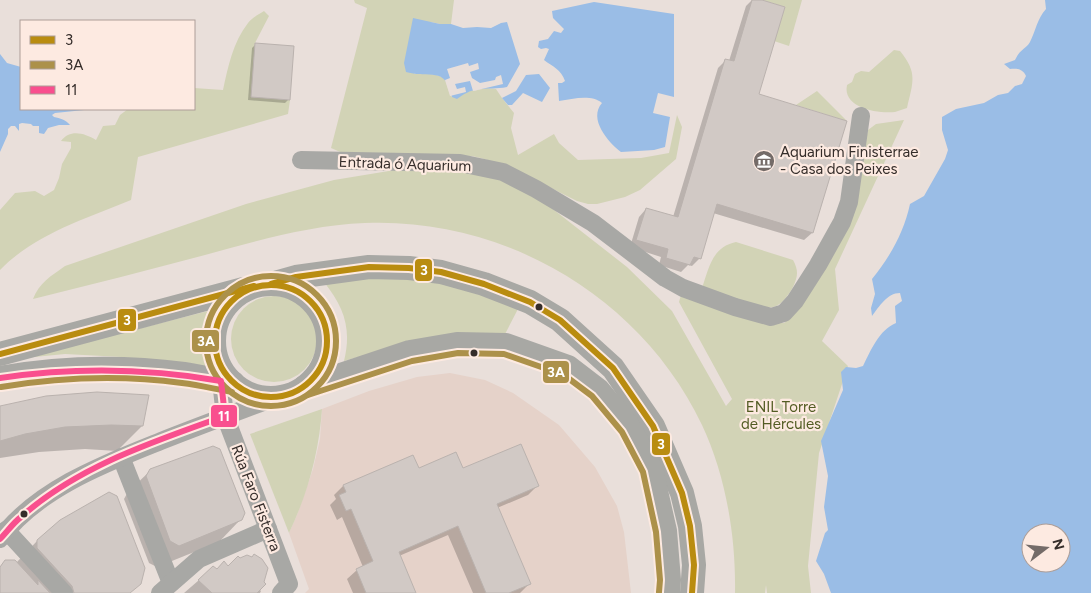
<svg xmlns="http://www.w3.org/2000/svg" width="1091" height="593" font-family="Figtree,sans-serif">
<rect width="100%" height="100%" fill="#e9dfda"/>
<!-- built -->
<path fill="#e5d2c9" d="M450,373L485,380L513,393L559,425L595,467L617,506L624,532L631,593H305L309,589L289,533L297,515L313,469L320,439L322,409L369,391L417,377Z"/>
<!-- green -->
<g fill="#d2d3b6">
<path d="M354,0H454L451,24H440L431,22L414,74C423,74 442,72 446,82C448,87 449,93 452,97L473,90V91L487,88L496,89L502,98L514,113L511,128L518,155L554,134L559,143L578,160L641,158L669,153L677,115L682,127L676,159L640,190L625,197L597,204H588L577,201C543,184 509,164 472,156L345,154L331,148L367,8L355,3Z"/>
<path d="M762,0H802L789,46L774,41L785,7Z"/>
<path d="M264,11L269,16L255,43L251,97L290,100L288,114L138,157L131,200C85,219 35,234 0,270V210L15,193L35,191L44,196L54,190L59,178L62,164L71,148V142L61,141C70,129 84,133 96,140L103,126L115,125L120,115L128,109H194V88L223,90C228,67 233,42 248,23C252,18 259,14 264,11Z"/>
<path d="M894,50L900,51C918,73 913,82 907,108C903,109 899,111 895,112C878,114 842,108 847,85L852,82L855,74L861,71L869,72Z"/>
<path d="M817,91L847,121L796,105Z"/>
<path d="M904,120L835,269L839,310L822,341L848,366L819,453L808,566L811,593H767L766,585L765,593H735C736,537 726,476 702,425C642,298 505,217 365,223C310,225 257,241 205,255C148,270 90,285 33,299C39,283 51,276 65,266L246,204L334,180L401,169L475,172L502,180L540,199L627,267L672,311L726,406L732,399L679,302L681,295L767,323H784L794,314L859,171L868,130L876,124Z"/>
<path d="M736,242L793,260C799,271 798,277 792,289C788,295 781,306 773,307C761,310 717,293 702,288C709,268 712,247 736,242Z"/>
<path d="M372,275L445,282L519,307L504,336L422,339L344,361C352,329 344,307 324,282Z"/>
<circle cx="274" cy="339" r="43"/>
<path d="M208,311L201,340L208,369L122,357L65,354L24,358Z"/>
<path d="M322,409C319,452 308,493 289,533L250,434Z"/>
</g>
<!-- water -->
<g fill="#9abde6" fill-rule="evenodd">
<path d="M1045,0H1091V593H831L824,574L816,561L825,533L828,530L824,507L828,476L821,441L843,390L841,372L846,367L856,368L863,366C871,350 879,330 896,323L895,306L902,301L900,293C887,293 879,307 872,316L871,308L875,294L872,279C890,257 904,232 910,204L924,196L945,159L948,150L942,130V117L956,109L984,103L998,95L1008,93L1015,86L1022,84L1026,76C1023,69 1017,68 1010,69L1004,64L1015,60C1020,49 1026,49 1030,42C1036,30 1037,19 1046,9ZM1031,533H1061V563H1031Z"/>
<path d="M594,2L674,14V97L658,93L653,113L670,117L665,147L654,150L621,152C608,142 588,119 602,103C591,94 573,99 559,101L558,83H562L565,81C561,69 553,67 544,60L549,49L546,48L541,49L538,47L539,41L548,39L554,31L561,33L564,29L553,18L552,11Z"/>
<path d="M413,18L440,24H451L463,28L477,27L491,28L501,23L507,22L520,64L507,87C485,91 477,84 457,99L452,97C445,65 430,79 406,72L404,63Z"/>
<path d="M0,54L7,63L21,67V109H94L55,113L52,115L54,117C60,118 66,120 70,125H59L48,128L44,134L39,133V126H33L31,124L22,123L19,124V131L15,126H11L8,129V134L0,152Z"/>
<path d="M539,74L550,88L542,102L523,93L512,105H508L502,98L516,91L526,75Z"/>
</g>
<!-- pier -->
<path fill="#e9dfda" d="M468,63L469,66L478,63L479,69L470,72L472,78L480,83L495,80L496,77L501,75L503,84L473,91L470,81L455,84L457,89L465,87L466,92L450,96L445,80L450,78L447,69Z"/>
<!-- shadow -->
<g fill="#0003">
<path d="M752,0H758L757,95L845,121L812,233L804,240L713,213L700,258L692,266L688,265L681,272L659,265L661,257L630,247L639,217L646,209L673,217L718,68L726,60L729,61L746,6Z"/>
<path d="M256,44L288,100L285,103L248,100L252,48Z"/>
<path d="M0,407L142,426L117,451L85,449L39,452L0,458Z"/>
<path d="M418,469L463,470L537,486L528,495L497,508L530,583L520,593H473L448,535L399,556L415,593H353L347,579L357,570L363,567L342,517L337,520L330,505L336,499L334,495L343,486Z"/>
<path d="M151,470L241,519L219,542L157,567L149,563L124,499L128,492Z"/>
<path d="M37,541L130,593H0V567L5,561L17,565V562Z"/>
<path d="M213,568L217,571L228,568L262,582L259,589L261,591L260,593H184Z"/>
</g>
<!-- building -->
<g fill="#d1c9c5" stroke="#bab2ae">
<path d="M752,0H762L785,7L759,94L847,121L813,233L717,204L701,259L694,257L690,265L666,258L668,249L636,240L646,208L678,217L725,59L734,61Z"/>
<path d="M255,43L294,46L290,100L251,97Z"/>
<path d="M97,392L149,395L143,426L111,425L65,427L25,434L0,441V406L46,396Z"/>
<path d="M521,444L539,486L497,504L531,584L509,593H486L458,526L399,552L416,593H366L356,569L373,561L351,509L346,511L339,495L346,492L343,485L413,455L419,468L456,452L463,468Z"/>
<path d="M213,446L220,449L245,513L242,520L179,546L170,541L146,476L150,469Z"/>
<path d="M109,492L117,496L145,568L141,584L130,593H74L72,586L37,548V540L60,520Z"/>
<path d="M254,554L262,559L268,568L264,582L266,584L257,593H212L198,580L213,566L217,569L224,561L228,566L238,556L240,558L247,555L252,557Z"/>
<path d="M5,560H15L38,585V580L50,593H0V567Z"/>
</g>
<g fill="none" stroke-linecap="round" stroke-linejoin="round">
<!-- street -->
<g stroke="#a8a8a5" stroke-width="18">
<path d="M301,160L460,163L503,172L536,189L593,223L665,278L683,288L735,307L771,317L784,313L795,301L818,265L842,222L849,202L861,116"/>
<path d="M222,369L221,381L225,416L289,584L281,593"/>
<path d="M121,457L171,583"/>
<path d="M6,530L64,593"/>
<path d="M0,539C37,489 106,463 161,441C199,426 237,412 276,397"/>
<path d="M160,593L199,559L268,529"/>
</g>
<!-- secondary -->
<g stroke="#a8a8a4" stroke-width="24">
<path d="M271,284L296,277L369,267L409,268L441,272L484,284L530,302L560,320L613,368L653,426L682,493L690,526L694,565L692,593"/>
<circle cx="271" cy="341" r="57"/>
<path d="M0,354L243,289"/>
<path d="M0,378C61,367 122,366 184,374C200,376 216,381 233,383"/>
<path d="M305,387L410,352L457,344L506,345L568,367L598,390L629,427L651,469L665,531L669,580L668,593"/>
</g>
<!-- bus-1 casing -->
<g stroke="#fdeae1" stroke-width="10">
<g id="bus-1">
<path d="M271,284L296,277L369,267L409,268L441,272L484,284L530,302L560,320L613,368L653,426L682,493L690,526L694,565L692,593"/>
<circle cx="271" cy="341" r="56"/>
<path d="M0,354L254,286"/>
</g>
</g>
<!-- bus-2 casing -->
<g stroke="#fdeae1" stroke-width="10">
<g id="bus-2">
<circle cx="271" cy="341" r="65"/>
<path d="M1,387C62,377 122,375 182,383C199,385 215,389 232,392"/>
<path d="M308,395L412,361L458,353L504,354L564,375L592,396L622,432L643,472L656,532L660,580L659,592"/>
</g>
</g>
<!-- bus-3 casing -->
<g stroke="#fdeae1" stroke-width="10">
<path id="bus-3" d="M0,378C75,367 147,368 221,381L225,416C155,441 78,466 21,517C13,523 7,532 0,539"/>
</g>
<!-- bus-1 -->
<use href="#bus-1" stroke="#b98c10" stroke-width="6"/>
<!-- bus-2 -->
<use href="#bus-2" stroke="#ac914a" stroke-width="6"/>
<!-- bus-3 -->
<use href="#bus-3" stroke="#f94f8e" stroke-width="6"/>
</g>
<!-- icons -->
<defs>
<g id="museum-disc" transform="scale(1.125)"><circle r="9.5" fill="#746b68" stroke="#fdeae1"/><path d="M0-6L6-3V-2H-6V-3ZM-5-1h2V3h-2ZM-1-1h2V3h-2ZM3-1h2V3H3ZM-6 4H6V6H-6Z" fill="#fff"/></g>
</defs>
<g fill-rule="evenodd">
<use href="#museum-disc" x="764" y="161"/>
</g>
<!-- markers -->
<g fill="#352d2a" stroke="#fdeae1" stroke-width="2">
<circle cx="539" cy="307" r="4.5"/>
<circle cx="474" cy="353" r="4.5"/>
<circle cx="24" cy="514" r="4.5"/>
</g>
<g text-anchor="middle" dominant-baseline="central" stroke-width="4.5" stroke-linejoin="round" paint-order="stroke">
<!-- poi labels -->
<g font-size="15" fill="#352d2a" stroke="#fdeae1" text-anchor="start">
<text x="780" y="152">Aquarium Finisterrae<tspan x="780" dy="17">- Casa dos Peixes</tspan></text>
</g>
<!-- street labels -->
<g font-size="15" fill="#352d2a" stroke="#fdeae1">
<text transform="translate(405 164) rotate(2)">Entrada ó Aquarium</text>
<text transform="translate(256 498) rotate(69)">Rúa Faro Fisterra</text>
</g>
<!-- park labels -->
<g font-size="15" fill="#535c23" stroke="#fdeae1">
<text x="781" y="407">ENIL Torre<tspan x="781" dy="17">de Hércules</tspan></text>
</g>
</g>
<g stroke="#fdeae1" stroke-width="2">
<rect x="414" y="258" width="19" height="24" rx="5" fill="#b98c10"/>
<rect x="117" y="308" width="20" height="24" rx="5" fill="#b98c10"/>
<rect x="191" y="329" width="29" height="24" rx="5" fill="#ac914a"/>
<rect x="542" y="360" width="28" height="24" rx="5" fill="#ac914a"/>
<rect x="210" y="404" width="28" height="24" rx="5" fill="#f94f8e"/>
<rect x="651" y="432" width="20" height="24" rx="5" fill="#b98c10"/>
</g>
<g font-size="14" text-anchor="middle" font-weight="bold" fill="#fff">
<text x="424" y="275">3</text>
<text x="127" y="325">3</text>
<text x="206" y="346">3A</text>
<text x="556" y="377">3A</text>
<text x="224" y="421">11</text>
<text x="661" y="449">3</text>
</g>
<!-- legend -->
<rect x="20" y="20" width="175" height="90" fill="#fdeae1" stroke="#ad9e98"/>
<rect x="30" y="36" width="25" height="8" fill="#b98c10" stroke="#ad9e98"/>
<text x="65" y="45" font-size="15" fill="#352d2a">3</text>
<rect x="30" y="61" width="25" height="8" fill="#ac914a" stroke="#ad9e98"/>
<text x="65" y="70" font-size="15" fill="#352d2a">3A</text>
<rect x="30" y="86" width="25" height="8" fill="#f94f8e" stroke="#ad9e98"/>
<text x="65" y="95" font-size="15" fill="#352d2a">11</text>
<!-- north arrow -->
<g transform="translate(1046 548) rotate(74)"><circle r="24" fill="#fdeae1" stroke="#ad9e98"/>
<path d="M0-4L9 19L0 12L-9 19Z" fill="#746b68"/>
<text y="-8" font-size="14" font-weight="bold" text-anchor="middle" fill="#352d2a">N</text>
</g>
</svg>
